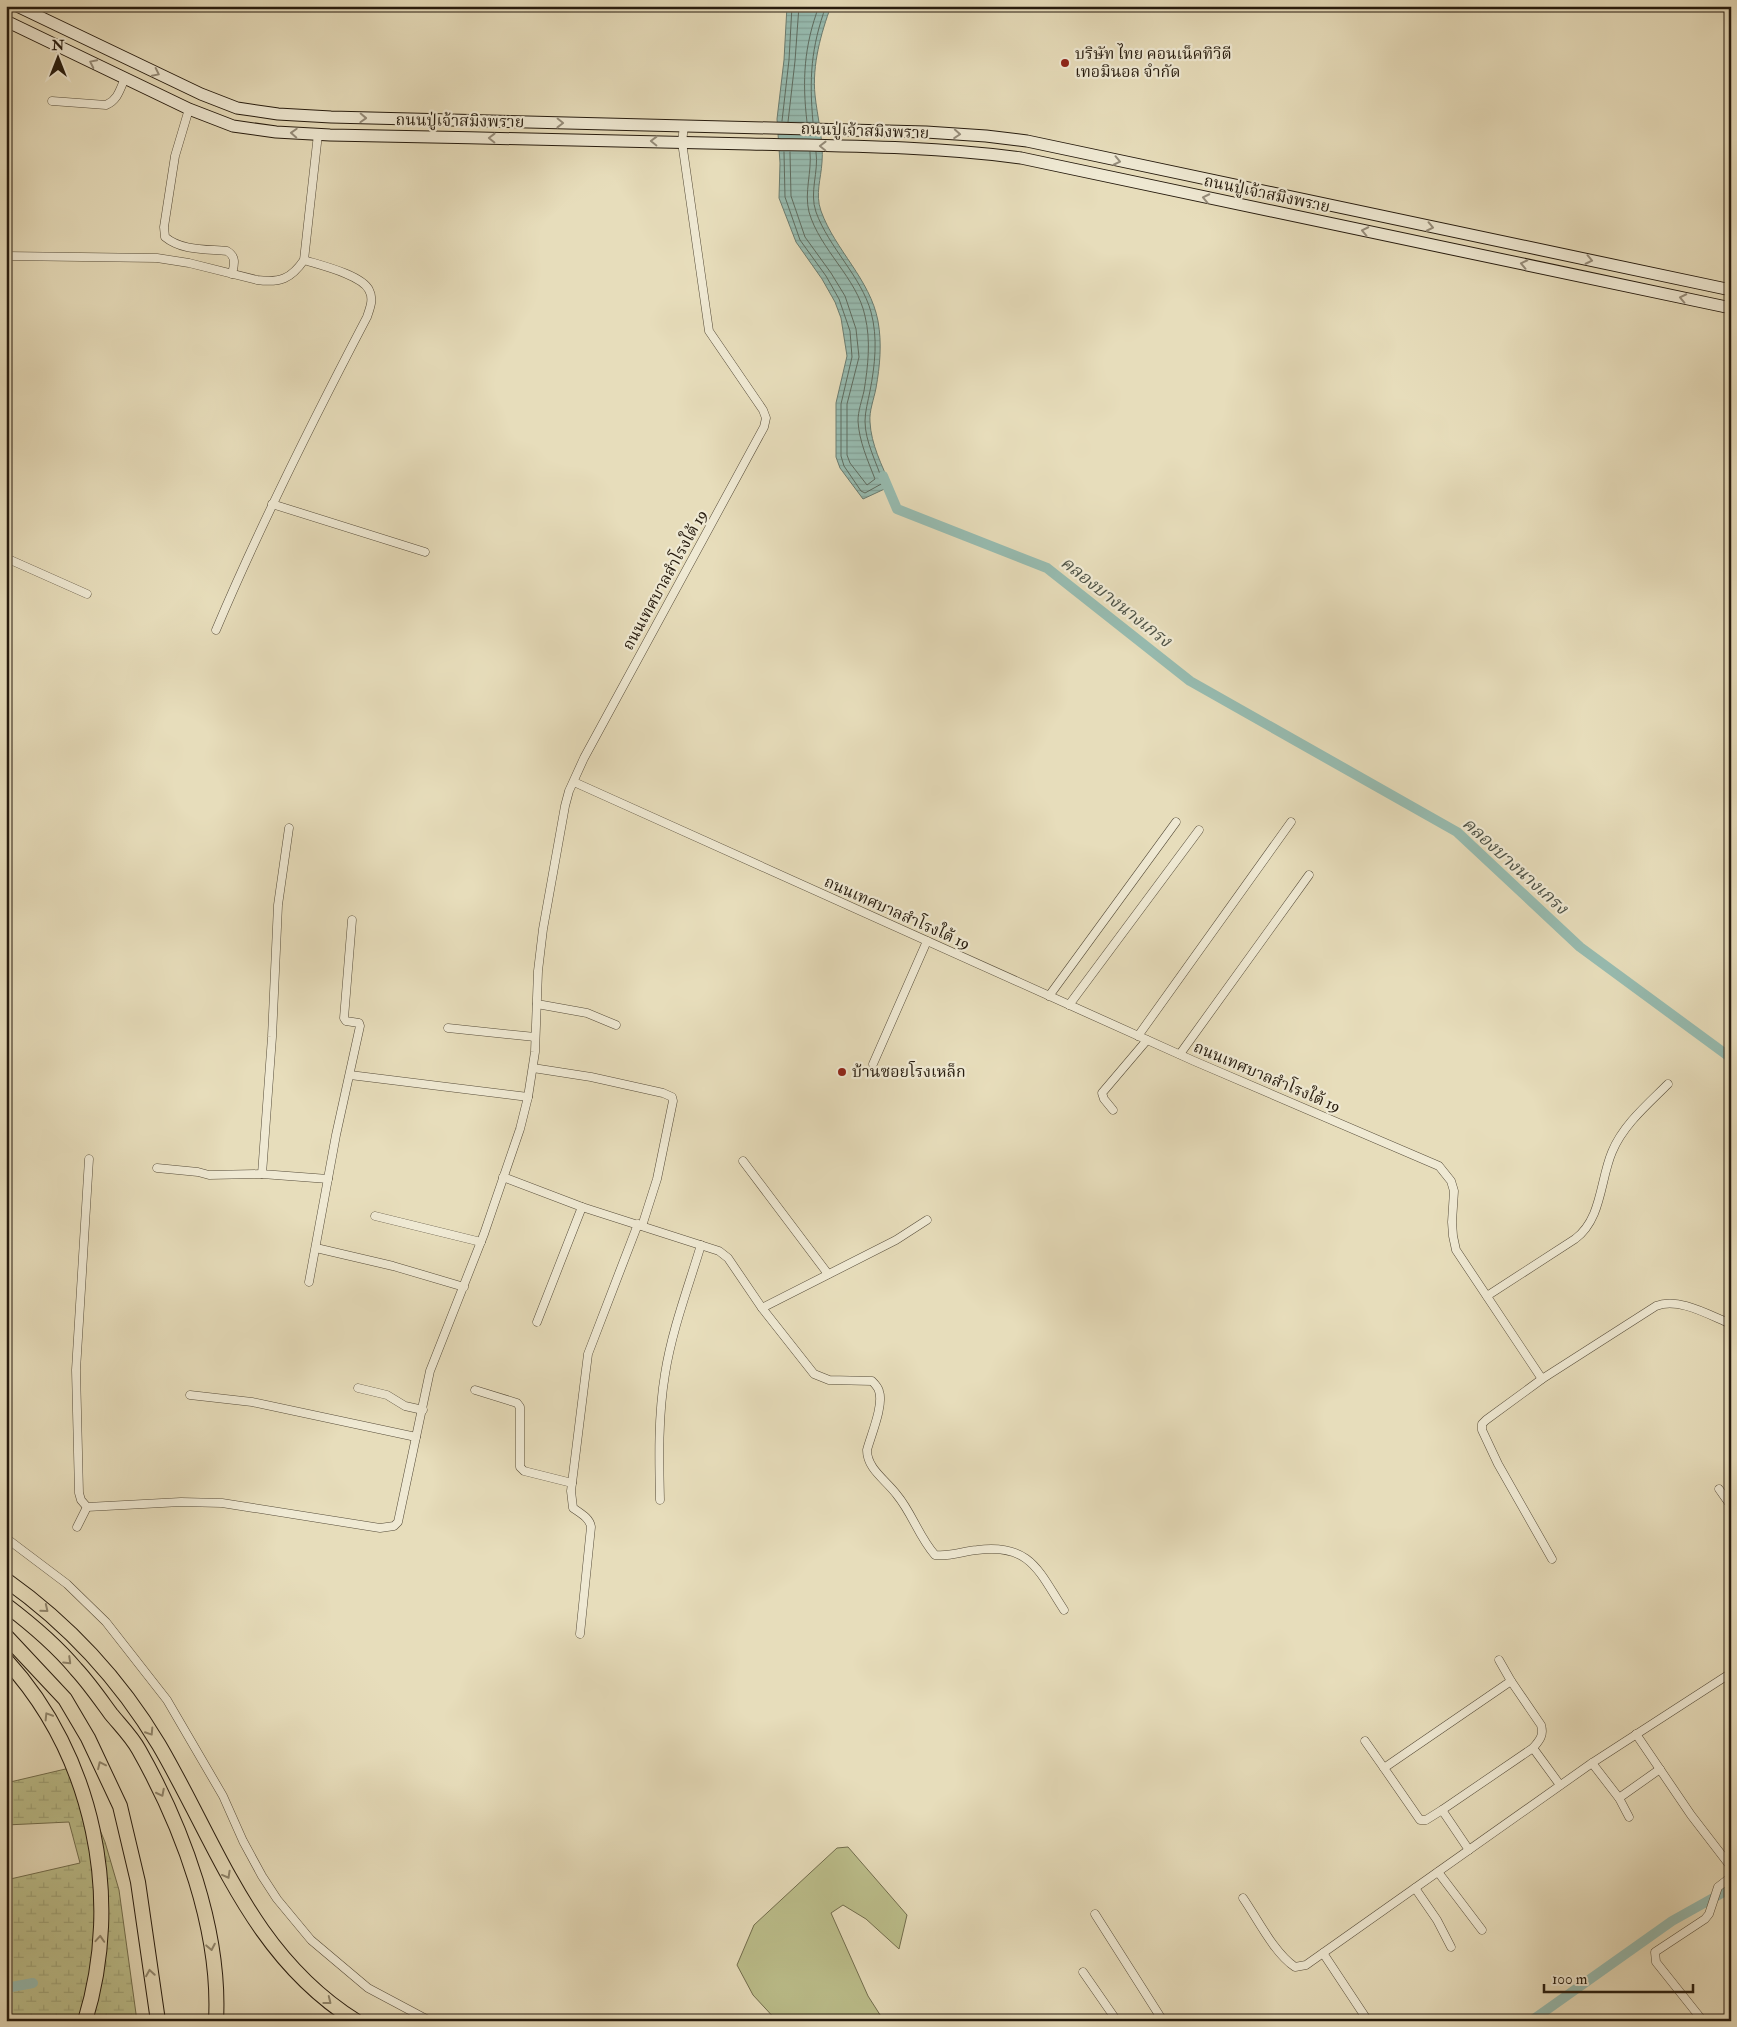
<svg xmlns="http://www.w3.org/2000/svg" width="1737" height="2027" font-family="'IM FELL Double Pica','Noto Serif Thai',serif">
<defs>
<pattern id="wetland-marsh" width="20" height="14" patternUnits="userSpaceOnUse" patternTransform="scale(1.25)"><rect width="20" height="14" fill="#bcbf8c"/><path d="M1 5h8M5 5V1M11 12h8M15 12V8" fill="none" stroke="#a1a478"/></pattern>
<pattern id="water-rules" width="6" height="5" patternUnits="userSpaceOnUse" patternTransform="scale(1.25)"><rect width="6" height="5" fill="#97bcb1"/><path d="M0 2.5h6" fill="none" stroke="#82a197"/></pattern>
</defs>
<rect width="100%" height="100%" fill="#e7ddbb"/>
<filter id="stains"><feTurbulence type="fractalNoise" baseFrequency=".004" numOctaves="4"/><feColorMatrix values="0 0 0 0 .2 0 0 0 0 .09 0 0 0 0 .02 0 0 0 .5 -.17"/></filter>
<radialGradient id="worn" r=".72"><stop offset=".6" stop-color="#630" stop-opacity="0"/><stop offset="1" stop-color="#630" stop-opacity=".3"/></radialGradient>
<!-- green -->
<path fill="#bcbf8c" stroke="#716d4d" d="M848,1847L907,1915L899,1949L866,1919L843,1905L831,1913L868,1996L884,2021H777L753,1995L737,1965L754,1925L837,1848Z"/>
<!-- wetland -->
<path fill="url(#wetland-marsh)" stroke="#716d4d" d="M74,1767L105,1842L119,1890L137,2021H6V1880L80,1863L69,1822L6,1825V1783Z"/>
<!-- water -->
<path fill="url(#water-rules)" stroke="#6a7c70" d="M787,6H831C821,33 812,65 815,95C817,115 824,143 822,162C821,179 815,194 821,211C835,250 870,279 878,321C882,343 880,366 876,388C874,399 869,411 870,422C871,444 882,466 891,486L863,499L840,468L836,457V403L847,356L841,318L835,302L822,279L796,242L779,198L780,163L777,119L784,60Z"/>
<g fill="none" stroke-linecap="round" stroke-linejoin="round">
<!-- shore -->
<g stroke="#5e6c60" stroke-width="1">
<path d="M782,121L789,60L792,6"/>
<path d="M788,122L795,61L799,6"/>
<path d="M807,122C802,80 804,46 819,6"/>
<path d="M813,122C809,79 811,47 826,6"/>
<path d="M784,152L785,197L800,240L826,276L839,299L850,331L852,357L841,404V456L844,466L861,491L865,493L883,483C877,463 865,442 865,421C865,412 868,401 870,391C875,365 878,338 871,312C861,276 829,248 816,212C809,192 819,172 816,152"/>
<path d="M790,152L791,196L805,237L831,273L845,296L856,329L859,357L847,404V455L850,463L867,485L875,479C868,461 859,441 858,421C858,411 862,400 864,391C868,366 871,341 865,316C857,278 820,250 809,212C804,192 812,172 810,152"/>
</g>
<!-- canal -->
<g stroke="#97bcb1" stroke-width="10">
<path d="M883,476L897,509L1047,568L1190,681L1457,832L1580,947L1731,1058"/>
<path d="M6,1988L33,1983"/>
<path d="M1531,2021L1672,1921L1731,1888"/>
</g>
<!-- minor casing -->
<g stroke="#564c39" stroke-width="9">
<g id="minor">
<path d="M52,101L106,105C118,100 120,89 125,78"/>
<path d="M189,109L175,156L164,227L165,237C182,251 206,249 227,251C237,257 234,265 232,274"/>
<path d="M6,256L157,258L189,263L257,280C280,283 291,279 304,260L318,134"/>
<path d="M272,504L425,552"/>
<path d="M6,558L87,594"/>
<path d="M216,630C261,523 313,420 367,317C370,308 374,299 369,290C362,275 320,265 304,260"/>
<path d="M574,782L1194,1061L1439,1166L1451,1181L1454,1191L1452,1222L1453,1236L1456,1250L1542,1379L1656,1306C1679,1297 1709,1315 1731,1324"/>
<path d="M289,828L278,905L272,1037L262,1174L328,1179"/>
<path d="M1049,996L1176,822"/>
<path d="M537,1004L587,1013L616,1025"/>
<path d="M1069,1005L1199,830"/>
<path d="M448,1028L535,1037"/>
<path d="M1138,1036L1291,822"/>
<path d="M1180,1054L1309,875"/>
<path d="M873,1064L927,941"/>
<path d="M533,1068L591,1077L663,1093L672,1097L673,1101L657,1179L642,1226"/>
<path d="M350,1075L528,1097"/>
<path d="M1113,1110L1104,1099L1102,1093L1147,1040"/>
<path d="M89,1159L76,1370L79,1493L81,1500L87,1507L181,1502L222,1503L380,1528L394,1526L398,1522L430,1371L484,1234L520,1129L528,1097L535,1052L538,971L543,929L565,806L569,791L584,758L764,427L766,418L763,410L709,331L682,142L684,126"/>
<path d="M743,1161L828,1274"/>
<path d="M157,1168L198,1172L209,1175L262,1174"/>
<path d="M503,1177L582,1207L719,1251L728,1258L762,1308L814,1374L829,1380L872,1381C875,1384 878,1387 879,1391C884,1405 871,1435 867,1450C867,1469 886,1480 897,1495C912,1513 919,1537 935,1555C949,1557 964,1551 977,1550C1031,1543 1039,1572 1064,1610"/>
<path d="M375,1216L481,1242"/>
<path d="M316,1248L393,1266L464,1287"/>
<path d="M309,1282L336,1135L360,1026L359,1023L346,1021L344,1018L352,920"/>
<path d="M1487,1296L1575,1239C1602,1219 1600,1180 1612,1152C1623,1125 1648,1104 1668,1084"/>
<path d="M762,1308L896,1240L927,1220"/>
<path d="M537,1322L582,1207"/>
<path d="M1542,1379L1486,1420L1482,1424V1430L1498,1464L1552,1559"/>
<path d="M358,1388L387,1395L405,1406L423,1410"/>
<path d="M475,1390L517,1403L520,1407V1467L524,1471L572,1483"/>
<path d="M190,1395L252,1402L416,1437"/>
<path d="M1719,1489L1731,1506"/>
<path d="M660,1500C659,1459 658,1416 665,1374C672,1330 688,1288 701,1245"/>
<path d="M77,1527L87,1507"/>
<path d="M6,1538L67,1584L106,1622L167,1700L223,1796L243,1841L262,1876L277,1899L311,1940L368,1988L430,2021"/>
<path d="M580,1634L591,1527C590,1518 580,1513 573,1508L571,1491L588,1354L638,1224"/>
<path d="M1499,1660L1511,1681"/>
<path d="M1511,1681L1541,1725C1544,1735 1540,1740 1533,1748L1442,1810L1426,1820H1420L1384,1768Z"/>
<path d="M1636,1734L1691,1815L1731,1867"/>
<path d="M1365,1741L1384,1768"/>
<path d="M1533,1748L1560,1785"/>
<path d="M1592,1763L1619,1798L1629,1817"/>
<path d="M1619,1798L1660,1769"/>
<path d="M1442,1810L1469,1850"/>
<path d="M1438,1872L1482,1930"/>
<path d="M1415,1888L1437,1920L1451,1947"/>
<path d="M1243,1898C1257,1918 1274,1953 1295,1967L1306,1965L1592,1763L1731,1673"/>
<path d="M1095,1914L1163,2021"/>
<path d="M1323,1953L1368,2021"/>
<path d="M1083,1972L1117,2021"/>
<path d="M1703,2021L1656,1962L1655,1952L1705,1919L1709,1914L1718,1887L1731,1877"/>
</g>
</g>
<!-- secondary casing -->
<g stroke="#261b0e" stroke-width="13">
<g id="secondary">
<path d="M17,6L201,94L237,108L278,114L331,117L926,132L986,136L1027,141L1731,290"/>
<path d="M6,21L189,109L233,126L276,132L330,135C470,138 610,140 750,144C840,146 931,146 1021,158L1731,308"/>
</g>
</g>
<!-- motorway casing -->
<g stroke="#261b0e" stroke-width="16">
<g id="motorway">
<path d="M6,1580C68,1624 120,1680 159,1745C218,1846 251,1955 356,2021"/>
<path d="M6,1605C31,1624 56,1645 76,1669C89,1683 100,1699 111,1714C120,1725 132,1737 139,1750C183,1828 221,1930 216,2021"/>
<path d="M6,1636L65,1699L88,1738L120,1806L138,1882L158,2021"/>
<path d="M6,1660C94,1756 123,1898 85,2021"/>
</g>
</g>
<!-- minor -->
<use href="#minor" stroke="#efe9d3" stroke-width="8"/>
<!-- secondary -->
<use href="#secondary" stroke="#efe9d3" stroke-width="11"/>
<!-- motorway -->
<use href="#motorway" stroke="#e7ddbb" stroke-width="14"/>
</g>
<!-- one-way arrows -->
<defs><path id="oneway-chevron" d="M-2-3.5L2.5 0L-2 3.5" fill="none" stroke-width="1.6" stroke-linecap="round" stroke-linejoin="round" transform="scale(1.25)"/></defs>
<g stroke="#958c7a">
<use href="#oneway-chevron" transform="translate(93 63) rotate(-154)"/>
<use href="#oneway-chevron" transform="translate(156 73) rotate(26)"/>
<use href="#oneway-chevron" transform="translate(363 118) rotate(2)"/>
<use href="#oneway-chevron" transform="translate(560 123) rotate(1)"/>
<use href="#oneway-chevron" transform="translate(294 133) rotate(-177)"/>
<use href="#oneway-chevron" transform="translate(957 134) rotate(4)"/>
<use href="#oneway-chevron" transform="translate(492 138) rotate(-179)"/>
<use href="#oneway-chevron" transform="translate(654 141) rotate(-179)"/>
<use href="#oneway-chevron" transform="translate(823 146) rotate(-179)"/>
<use href="#oneway-chevron" transform="translate(1117 161) rotate(12)"/>
<use href="#oneway-chevron" transform="translate(1206 198) rotate(-168)"/>
<use href="#oneway-chevron" transform="translate(1430 227) rotate(12)"/>
<use href="#oneway-chevron" transform="translate(1365 231) rotate(-168)"/>
<use href="#oneway-chevron" transform="translate(1589 260) rotate(12)"/>
<use href="#oneway-chevron" transform="translate(1524 264) rotate(-168)"/>
<use href="#oneway-chevron" transform="translate(1683 298) rotate(-168)"/>
</g>
<g stroke="#90866d">
<use href="#oneway-chevron" transform="translate(45 1609) rotate(39)"/>
<use href="#oneway-chevron" transform="translate(68 1661) rotate(44)"/>
<use href="#oneway-chevron" transform="translate(48 1716) rotate(-122)"/>
<use href="#oneway-chevron" transform="translate(150 1732) rotate(57)"/>
<use href="#oneway-chevron" transform="translate(101 1765) rotate(-115)"/>
<use href="#oneway-chevron" transform="translate(161 1793) rotate(63)"/>
<use href="#oneway-chevron" transform="translate(227 1875) rotate(61)"/>
<use href="#oneway-chevron" transform="translate(100 1939) rotate(-86)"/>
<use href="#oneway-chevron" transform="translate(211 1947) rotate(79)"/>
<use href="#oneway-chevron" transform="translate(150 1973) rotate(-99)"/>
<use href="#oneway-chevron" transform="translate(328 2001) rotate(38)"/>
</g>
<!-- markers -->
<g fill="#8f2418" stroke="#efe9d3" stroke-width="2">
<circle cx="1065" cy="63" r="5"/>
<circle cx="842" cy="1072" r="5"/>
</g>
<g text-anchor="middle" dominant-baseline="central" stroke-width="4.5" stroke-linejoin="round" paint-order="stroke">
<!-- poi labels -->
<g font-size="16" fill="#261b0e" stroke="#efe9d3" text-anchor="start">
<text x="1075" y="54">บริษัท ไทย คอนเน็คทิวิตี<tspan x="1075" dy="18">เทอมินอล จำกัด</tspan></text>
<text x="852" y="1072">บ้านซอยโรงเหล็ก</text>
</g>
<!-- street labels -->
<g font-size="16" fill="#261b0e" stroke="#efe9d3">
<text transform="translate(460 121) rotate(1)">ถนนปู่เจ้าสมิงพราย</text>
<text transform="translate(865 131) rotate(2)">ถนนปู่เจ้าสมิงพราย</text>
<text transform="translate(1267 194) rotate(12)">ถนนปู่เจ้าสมิงพราย</text>
<text transform="translate(665 580) rotate(-61)">ถนนเทศบาลสำโรงใต้ 19</text>
<text transform="translate(897 913) rotate(24)">ถนนเทศบาลสำโรงใต้ 19</text>
<text transform="translate(1267 1077) rotate(23)">ถนนเทศบาลสำโรงใต้ 19</text>
</g>
<!-- water labels -->
<g font-size="18" font-style="italic" fill="#4e5347" stroke="#efe9d3">
<text transform="translate(1116 602) rotate(38)">คลองบางนางเกรง</text>
<text transform="translate(1515 866) rotate(42)">คลองบางนางเกรง</text>
</g>
</g>
<!-- margin -->
<rect width="1737" height="2027" fill="none" stroke="#e7ddbb" stroke-width="25"/>
<rect x="8" y="8" width="1722" height="2012" fill="none" stroke="#261b0e" stroke-width="2.5"/>
<rect x="12" y="12" width="1712" height="2002" fill="none" stroke="#261b0e"/>
<!-- north arrow -->
<g transform="translate(58 58)" stroke="#efe9d3" stroke-width="4" paint-order="stroke">
<path d="M0-4L9 19L0 12L-9 19Z" fill="#261b0e"/>
<text y="-8" font-size="14" font-weight="bold" text-anchor="middle" fill="#261b0e">N</text>
</g>
<!-- scale -->
<path d="M1544 1984v8h149v-8" fill="none" stroke="#261b0e" stroke-width="2.5"/>
<text x="1552" y="1984" font-size="15" fill="#261b0e" stroke="#efe9d3" stroke-width="4" paint-order="stroke">100 m</text>
<rect width="100%" height="100%" filter="url(#stains)"/>
<rect width="100%" height="100%" fill="url(#worn)"/>
</svg>
